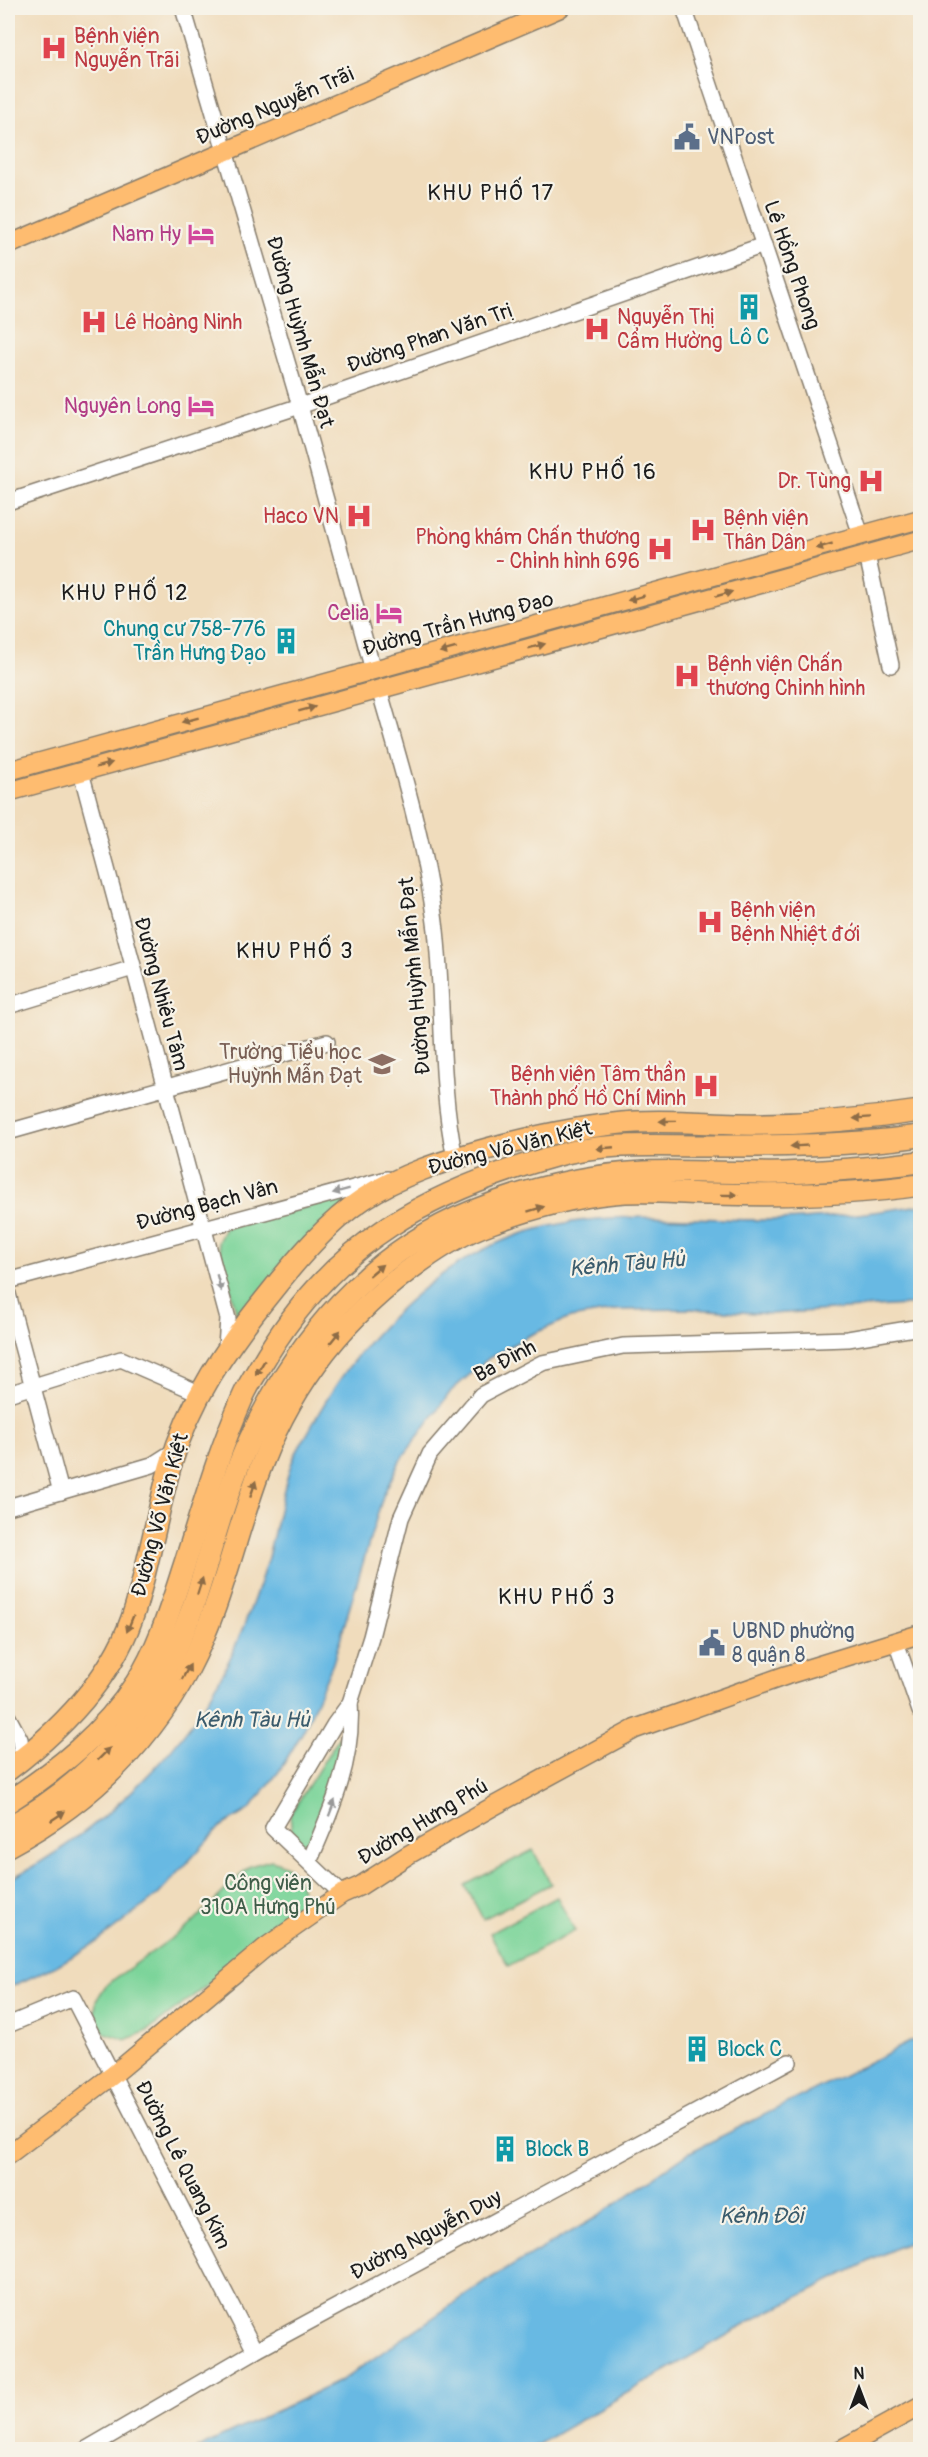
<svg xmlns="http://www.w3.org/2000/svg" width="928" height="2457" font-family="Pangolin,sans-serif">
<rect width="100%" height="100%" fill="#f7f3e8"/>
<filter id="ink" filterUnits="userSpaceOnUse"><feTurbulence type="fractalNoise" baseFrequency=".0167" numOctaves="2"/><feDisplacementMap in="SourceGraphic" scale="12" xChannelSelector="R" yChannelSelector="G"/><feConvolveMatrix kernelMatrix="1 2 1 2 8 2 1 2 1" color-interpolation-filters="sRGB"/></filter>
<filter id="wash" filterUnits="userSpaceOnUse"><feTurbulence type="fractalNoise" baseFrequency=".008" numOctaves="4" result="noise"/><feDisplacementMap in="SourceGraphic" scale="24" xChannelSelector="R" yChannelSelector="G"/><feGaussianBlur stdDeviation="1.35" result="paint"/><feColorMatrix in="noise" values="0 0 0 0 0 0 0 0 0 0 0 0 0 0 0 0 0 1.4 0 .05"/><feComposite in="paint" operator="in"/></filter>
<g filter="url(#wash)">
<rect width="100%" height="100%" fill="#f0dcbc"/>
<!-- green -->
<g fill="#7cd49a" stroke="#4c785b" stroke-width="1.5">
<path d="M355,1194L239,1323L218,1242L225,1228Z"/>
<path d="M339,1737L343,1741L324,1805L309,1846L303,1848L292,1835L290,1815Z"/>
<path d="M533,1850L551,1884L483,1919L465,1885Z"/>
<path d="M271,1860C300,1867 310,1893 295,1918L149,2030L126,2040L105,2033L97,2025L95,2013L96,2001L106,1985L190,1925L250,1866Z"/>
<path d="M557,1897L575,1931L508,1966L490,1933Z"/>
</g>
<!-- water -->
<g fill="#68b9e3" stroke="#426a80" stroke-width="1.5">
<path d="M920,1205V1304L771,1314L693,1309L618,1310L570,1318L528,1336L489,1358L451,1391L400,1461L383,1496L333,1663L304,1730L280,1770L250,1809L220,1827L158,1895L97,1942L56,1966L8,1988V1880C96,1836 191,1747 231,1656C245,1625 257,1592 267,1561C276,1528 281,1494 292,1462C296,1451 304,1440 310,1429C354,1345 427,1267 518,1235C602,1206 689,1221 776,1220C824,1219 873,1213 920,1205Z"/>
<path d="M920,2037V2236L762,2315L530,2449H196L342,2380L491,2278L595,2218L688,2153Z"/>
</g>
</g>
<g filter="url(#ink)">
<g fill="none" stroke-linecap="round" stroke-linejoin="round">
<!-- minor casing -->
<g stroke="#867c6c" stroke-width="18">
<g id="minor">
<path d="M183,8L300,406L373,670"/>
<path d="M684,8L861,535"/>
<path d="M8,502L300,406L764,245"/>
<path d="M867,555L891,665"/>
<path d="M379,689C402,768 426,848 436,930C444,1005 439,1083 455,1158"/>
<path d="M81,772L228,1319L226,1347"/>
<path d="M8,1006L133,968"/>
<path d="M8,1132L327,1042"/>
<path d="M8,1281L387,1179"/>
<path d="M8,1294L61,1492"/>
<path d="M8,1394L121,1359L199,1393"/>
<path d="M8,1507L152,1465L174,1451"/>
<path d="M896,1642L920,1711"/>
<path d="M8,1717L20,1739L22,1759"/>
<path d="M309,1862C332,1810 354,1760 350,1703"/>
<path d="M342,1894L273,1828L334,1725L350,1703L371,1637L401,1518L430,1454L481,1395L542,1363L623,1346L848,1339L920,1327"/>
<path d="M8,2025L73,1998L255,2351"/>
<path d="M85,2450L255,2351L789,2062"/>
</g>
</g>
<!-- major casing -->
<g stroke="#867c6c" stroke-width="21">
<g id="major">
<path d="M8,245L560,8"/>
<path d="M8,771L920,519"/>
<path d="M8,792L920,540"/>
<path d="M8,2155L113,2075L266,1947L342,1894L360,1886L408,1855L492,1807L635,1729L787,1675L920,1634"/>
<path d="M840,2450L920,2406"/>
</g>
</g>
<!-- highway casing -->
<g stroke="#867c6c" stroke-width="24">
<g id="highway">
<path d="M8,1770C62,1729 115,1676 135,1609C149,1562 157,1514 170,1467C189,1401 227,1346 270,1293C296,1260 328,1222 363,1199C401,1174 444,1161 487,1149C536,1136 585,1125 636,1122C670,1120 703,1123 737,1124C798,1125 861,1120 920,1111"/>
<path d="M8,1802C57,1770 104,1733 136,1683C159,1647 171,1606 184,1566C202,1510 218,1453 242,1399C248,1384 259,1369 267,1355C336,1241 430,1191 555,1156C603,1142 656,1146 706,1146C778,1146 849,1146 920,1136"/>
<path d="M8,1827C93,1783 159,1702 191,1612C211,1555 224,1494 250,1439C296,1340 370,1252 473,1211C527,1189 586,1175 644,1172C690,1170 737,1174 783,1173C829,1171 875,1168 920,1162"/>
<path d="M8,1846C84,1805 148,1746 189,1668C223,1603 236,1529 263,1461C295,1379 348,1313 420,1262C442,1246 465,1232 491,1223C529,1209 572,1197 613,1193C645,1189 681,1194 713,1194C782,1196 853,1195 920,1185"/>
</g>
</g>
<!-- minor -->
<use href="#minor" stroke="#fff" stroke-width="15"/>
<!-- major -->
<use href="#major" stroke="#febc70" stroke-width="18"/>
<!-- highway -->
<use href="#highway" stroke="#febc70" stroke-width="21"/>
</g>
<!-- one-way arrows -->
<defs><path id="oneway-solid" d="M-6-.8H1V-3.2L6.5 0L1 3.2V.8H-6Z" transform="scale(1.5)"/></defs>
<g fill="#8d6c46">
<use href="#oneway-solid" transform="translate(824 546) rotate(164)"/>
<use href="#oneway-solid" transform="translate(724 594) rotate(-16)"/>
<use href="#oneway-solid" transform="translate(636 598) rotate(164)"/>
<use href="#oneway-solid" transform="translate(537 646) rotate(-15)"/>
<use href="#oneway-solid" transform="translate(448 650) rotate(165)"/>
<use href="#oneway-solid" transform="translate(307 709) rotate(-15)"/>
<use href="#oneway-solid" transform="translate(190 720) rotate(165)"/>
<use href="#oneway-solid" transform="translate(104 765) rotate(-16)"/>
<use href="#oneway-solid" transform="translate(862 1118) rotate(176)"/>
<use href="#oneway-solid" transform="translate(668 1121) rotate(179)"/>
<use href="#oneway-solid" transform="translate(799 1146) rotate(177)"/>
<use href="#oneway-solid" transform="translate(605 1148) rotate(175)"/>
<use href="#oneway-solid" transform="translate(729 1195) rotate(1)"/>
<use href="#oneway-solid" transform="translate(536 1209) rotate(-17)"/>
<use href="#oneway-solid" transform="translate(376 1270) rotate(-40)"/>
<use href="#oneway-solid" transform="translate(335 1337) rotate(-51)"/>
<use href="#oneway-solid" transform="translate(260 1368) rotate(121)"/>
<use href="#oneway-solid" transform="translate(253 1489) rotate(-72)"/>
<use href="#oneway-solid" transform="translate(200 1586) rotate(-72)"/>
<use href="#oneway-solid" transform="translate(130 1624) rotate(112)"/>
<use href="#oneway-solid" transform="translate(186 1672) rotate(-61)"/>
<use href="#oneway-solid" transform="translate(104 1754) rotate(-45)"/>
<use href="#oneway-solid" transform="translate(58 1816) rotate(-34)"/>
</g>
<g fill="#999">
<use href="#oneway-solid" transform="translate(341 1191) rotate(165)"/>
<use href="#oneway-solid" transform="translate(219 1283) rotate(75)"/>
<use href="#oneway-solid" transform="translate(332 1808) rotate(-69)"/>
</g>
</g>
<!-- icons -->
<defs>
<g id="hospital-bare" transform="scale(2.07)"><path d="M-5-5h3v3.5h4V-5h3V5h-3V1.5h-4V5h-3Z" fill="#e0444e" stroke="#f7f3e8" stroke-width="2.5" paint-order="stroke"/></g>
<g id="civic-bare" transform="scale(2.07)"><path d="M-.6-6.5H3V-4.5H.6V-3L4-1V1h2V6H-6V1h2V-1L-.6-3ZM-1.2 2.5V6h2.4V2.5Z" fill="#5c6f8a" stroke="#f7f3e8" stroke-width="2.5" paint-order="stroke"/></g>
<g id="hotel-bare" transform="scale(2.07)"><path d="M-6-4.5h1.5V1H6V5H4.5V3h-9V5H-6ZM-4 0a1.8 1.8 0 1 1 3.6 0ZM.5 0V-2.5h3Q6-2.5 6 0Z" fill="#d1479c" stroke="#f7f3e8" stroke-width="2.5" paint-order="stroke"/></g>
<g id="building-bare" transform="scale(2.07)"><path d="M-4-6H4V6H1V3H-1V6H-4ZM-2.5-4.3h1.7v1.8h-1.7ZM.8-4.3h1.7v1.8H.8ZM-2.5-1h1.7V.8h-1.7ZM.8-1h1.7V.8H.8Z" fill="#0f9aa8" stroke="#f7f3e8" stroke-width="2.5" paint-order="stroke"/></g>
<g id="school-bare" transform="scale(2.07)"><path d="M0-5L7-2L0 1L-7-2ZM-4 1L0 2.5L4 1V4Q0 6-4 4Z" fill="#8d6e63" stroke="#f7f3e8" stroke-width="2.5" paint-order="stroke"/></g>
</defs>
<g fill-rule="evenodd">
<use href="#hospital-bare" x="54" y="48"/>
<use href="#civic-bare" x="687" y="137"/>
<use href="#hotel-bare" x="201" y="234"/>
<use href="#building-bare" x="749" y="307"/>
<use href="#hospital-bare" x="94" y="322"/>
<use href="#hospital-bare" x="597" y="329"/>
<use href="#hotel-bare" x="201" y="406"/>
<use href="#hospital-bare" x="871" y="481"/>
<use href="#hospital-bare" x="359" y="516"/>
<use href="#hospital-bare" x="703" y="530"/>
<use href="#hospital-bare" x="660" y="549"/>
<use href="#hotel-bare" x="389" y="613"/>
<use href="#building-bare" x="286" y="641"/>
<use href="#hospital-bare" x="687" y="676"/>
<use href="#hospital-bare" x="710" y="922"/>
<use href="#school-bare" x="382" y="1064"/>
<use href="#hospital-bare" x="706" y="1086"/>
<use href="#civic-bare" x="712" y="1643"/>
<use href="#building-bare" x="697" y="2049"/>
<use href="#building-bare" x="505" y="2149"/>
</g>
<g text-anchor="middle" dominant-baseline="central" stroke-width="4.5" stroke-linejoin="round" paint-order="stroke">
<!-- health labels -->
<g font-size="21" fill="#be3a42" stroke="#f7f3e8" text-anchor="start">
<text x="74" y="36">Bệnh viện<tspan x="74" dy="24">Nguyễn Trãi</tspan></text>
<text x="617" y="317">Nguyễn Thị<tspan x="617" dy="24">Cẩm Hường</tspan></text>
<text x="114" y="322">Lê Hoàng Ninh</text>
<text x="851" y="481" text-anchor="end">Dr. Tùng</text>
<text x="339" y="516" text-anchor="end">Haco VN</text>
<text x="723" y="518">Bệnh viện<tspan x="723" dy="24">Thân Dân</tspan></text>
<text x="640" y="537" text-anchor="end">Phòng khám Chấn thương<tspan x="640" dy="24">- Chỉnh hình 696</tspan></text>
<text x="707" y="664">Bệnh viện Chấn<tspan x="707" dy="24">thương Chỉnh hình</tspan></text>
<text x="730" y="910">Bệnh viện<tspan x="730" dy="24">Bệnh Nhiệt đới</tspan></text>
<text x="686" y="1074" text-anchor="end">Bệnh viện Tâm thần<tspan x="686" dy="24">Thành phố Hồ Chí Minh</tspan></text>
</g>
<!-- street labels -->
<g font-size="21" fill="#1c1c1c" stroke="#f7f3e8">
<text transform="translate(275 106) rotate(-23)">Đường Nguyễn Trãi</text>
<text transform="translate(792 265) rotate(71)">Lê Hồng Phong</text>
<text transform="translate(300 332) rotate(74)">Đường Huỳnh Mẫn Đạt</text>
<text transform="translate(430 338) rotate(-19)">Đường Phan Văn Trị</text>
<text transform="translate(458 624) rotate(-15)">Đường Trần Hưng Đạo</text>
<text transform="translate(415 976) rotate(-95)">Đường Huỳnh Mẫn Đạt</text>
<text transform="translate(161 994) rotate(75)">Đường Nhiêu Tâm</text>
<text transform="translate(510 1148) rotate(-14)">Đường Võ Văn Kiệt</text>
<text transform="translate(207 1205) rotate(-15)">Đường Bạch Vân</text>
<text transform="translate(505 1361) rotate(-28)">Ba Đình</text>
<text transform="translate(160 1515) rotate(-75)">Đường Võ Văn Kiệt</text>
<text transform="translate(423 1822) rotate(-31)">Đường Hưng Phú</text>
<text transform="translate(183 2165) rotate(63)">Đường Lê Quang Kim</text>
<text transform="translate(426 2235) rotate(-28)">Đường Nguyễn Duy</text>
</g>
<!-- service labels -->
<g font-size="21" fill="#4e5e75" stroke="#f7f3e8" text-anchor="start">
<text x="707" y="137">VNPost</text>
<text x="732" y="1631">UBND phường<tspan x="732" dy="24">8 quận 8</tspan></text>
</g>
<!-- hotel labels -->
<g font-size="21" fill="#b23c85" stroke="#f7f3e8" text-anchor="end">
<text x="181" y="234">Nam Hy</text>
<text x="181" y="406">Nguyên Long</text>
<text x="369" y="613">Celia</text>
</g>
<!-- culture labels -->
<g font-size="21" fill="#0d838f" stroke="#f7f3e8" text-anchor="start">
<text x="749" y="337" text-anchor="middle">Lô C</text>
<text x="266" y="629" text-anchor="end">Chung cư 758-776<tspan x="266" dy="24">Trần Hưng Đạo</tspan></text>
<text x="717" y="2049">Block C</text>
<text x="525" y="2149">Block B</text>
</g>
<!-- education labels -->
<g font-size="21" fill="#785e54" stroke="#f7f3e8" text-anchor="end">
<text x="362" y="1052">Trường Tiểu học<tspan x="362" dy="24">Huỳnh Mẫn Đạt</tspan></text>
</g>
<!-- park labels -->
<g font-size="21" fill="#3e5c48" stroke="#f7f3e8">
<text x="268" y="1883">Công viên<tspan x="268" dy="24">310A Hưng Phú</tspan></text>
</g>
<!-- neighbourhood labels -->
<g font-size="22" letter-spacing="1.5" fill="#1c1c1c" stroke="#f7f3e8">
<text x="491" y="193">KHU PHỐ 17</text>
<text x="593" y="472">KHU PHỐ 16</text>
<text x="125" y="593">KHU PHỐ 12</text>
<text x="295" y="951">KHU PHỐ 3</text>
<text x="557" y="1597">KHU PHỐ 3</text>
</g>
<!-- water labels -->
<g font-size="22" font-style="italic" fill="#3a5b6c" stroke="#f7f3e8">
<text transform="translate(627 1264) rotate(-5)">Kênh Tàu Hủ</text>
<text x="252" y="1720">Kênh Tàu Hủ</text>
<text x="761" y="2216">Kênh Đôi</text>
</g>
</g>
<!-- margin -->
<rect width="928" height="2457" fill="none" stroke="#f7f3e8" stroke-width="30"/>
<!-- north arrow -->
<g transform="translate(859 2388)" stroke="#f7f3e8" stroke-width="4.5" paint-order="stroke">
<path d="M0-4.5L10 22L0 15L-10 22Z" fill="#1c1c1c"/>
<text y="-9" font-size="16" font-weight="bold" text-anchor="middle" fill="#1c1c1c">N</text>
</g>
</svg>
